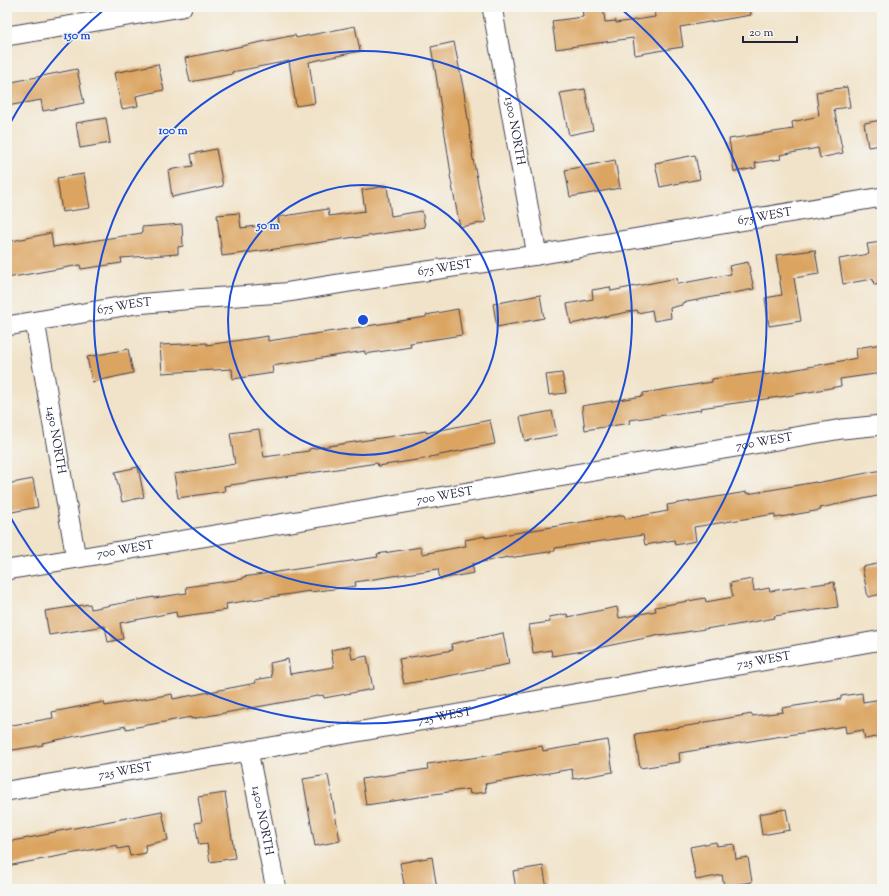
<svg xmlns="http://www.w3.org/2000/svg" width="889" height="896" font-family="'Sorts Mill Goudy',serif">
<rect width="100%" height="100%" fill="#f6f6f2"/>
<filter id="ink" filterUnits="userSpaceOnUse"><feTurbulence type="fractalNoise" baseFrequency=".025" numOctaves="2"/><feDisplacementMap in="SourceGraphic" scale="8" xChannelSelector="R" yChannelSelector="G"/><feConvolveMatrix kernelMatrix="1 2 1 2 8 2 1 2 1" color-interpolation-filters="sRGB"/></filter>
<filter id="wash" filterUnits="userSpaceOnUse"><feTurbulence type="fractalNoise" baseFrequency=".012" numOctaves="4" result="noise"/><feDisplacementMap in="SourceGraphic" scale="16" xChannelSelector="R" yChannelSelector="G"/><feGaussianBlur stdDeviation="0.9" result="paint"/><feColorMatrix in="noise" values="0 0 0 0 0 0 0 0 0 0 0 0 0 0 0 0 0 1.4 0 .05"/><feComposite in="paint" operator="in"/></filter>
<g filter="url(#wash)">
<rect width="100%" height="100%" fill="#f1e3c9"/>
<g id="blocks">
<!-- building -->
<g fill="#dba461">
<path d="M596,7H603L605,22L616,21V23L655,17L654,7H750L751,15L680,27L683,47L669,49L635,55L633,38L556,49L552,21L583,17L582,9Z"/>
<path d="M355,26L360,51L309,62L315,103L296,106L289,61L232,72V74L190,82L185,58L295,35L296,38Z"/>
<path d="M454,42L464,92L473,154H472L486,222L460,227L450,175L451,174L436,75L431,47Z"/>
<path d="M158,64L164,90L136,96L138,106L122,109L114,73Z"/>
<path d="M77,69L84,103L43,111L41,100L7,106V83Z"/>
<path d="M847,87L850,107L834,109L843,153L820,158L818,148L780,155L781,159L755,163L756,168L734,172L729,139L793,129L792,122L819,116L816,92Z"/>
<path d="M585,89L593,130L569,135L560,93Z"/>
<path d="M106,118L110,143L80,148L76,123Z"/>
<path d="M882,120V145L868,147L864,123Z"/>
<path d="M216,149L223,186L172,197L168,170L193,166L191,154Z"/>
<path d="M695,155L700,179L660,187L655,163Z"/>
<path d="M615,160L620,188L570,197L565,170Z"/>
<path d="M84,174L90,208L62,212L57,178Z"/>
<path d="M387,186L391,216L422,211L425,227L355,238V237L283,248L222,256L217,215L239,213L241,228L279,223L278,217L328,209L329,216L365,211L362,190Z"/>
<path d="M182,224L183,246L178,247V254L121,258L122,263L81,269L80,265L7,278V242L51,233L53,247L142,233V227Z"/>
<path d="M882,242V284L874,285L873,279L843,284L839,259L869,254L867,244Z"/>
<path d="M815,250L819,274L794,278L801,321L769,326L765,298L782,295L776,255Z"/>
<path d="M748,262L754,289L682,303V305L670,308L671,318L654,321L652,310L638,313L637,310L571,324L567,304L593,299L592,290L610,287L611,291L677,278L678,284L731,274L729,266Z"/>
<path d="M540,295L544,318L497,327L493,304Z"/>
<path d="M458,309L462,335L410,343L411,347L365,354V351L272,366L273,373L233,379L232,369L162,373L160,345L207,343V345L268,336V341L426,317V315Z"/>
<path d="M882,344V373L840,379L841,386L787,396L700,408L701,410L629,420L630,423L585,430L582,406L643,396V393L712,382V379L764,372L765,375L857,358L856,348Z"/>
<path d="M128,349L133,373L92,382L87,357Z"/>
<path d="M562,373L566,393L549,395L546,375Z"/>
<path d="M552,411L557,435L525,441L520,417Z"/>
<path d="M490,420L495,444L430,457V458L378,466L377,463L224,486L225,491L178,498L174,474L235,464L230,433L259,429L264,457L309,451V449L426,431V433Z"/>
<path d="M138,467L144,497L122,502L115,472Z"/>
<path d="M882,470V495L820,508L821,510L775,518V514L694,527L696,541L675,545L674,540L645,545L643,535L555,548V551L509,558L508,557L472,564L474,573L440,579L438,569L355,582L356,586L310,592V591L226,604L227,610L177,617L176,612L120,623L123,639L108,642L105,626L49,635L45,611L90,604L91,609L154,597V598L187,593L186,587L243,579V577L378,557L377,554L421,547L422,554L466,546L465,540L485,536V538L624,515L625,519L668,511L667,505L747,492V494L816,482V483Z"/>
<path d="M33,479L38,507L7,513V484Z"/>
<path d="M882,563V594L868,597L862,567Z"/>
<path d="M752,579L754,591L769,588L770,591L834,582L838,607L774,616L775,618L725,627L724,626L660,636V635L583,651L552,656L551,650L533,653L529,625L550,622L549,617L567,614L568,617L617,607L619,618L656,611L655,607L705,598L706,602L733,597L730,583Z"/>
<path d="M503,633L509,664L433,679L404,684L399,659L453,650L451,644Z"/>
<path d="M350,646L352,659L367,656L373,689L324,698L323,695L191,719V717L126,729V726L42,743L43,745L7,751V726L53,718L52,712L104,702L105,706L172,694L173,699L256,683L255,680L272,677L270,663L288,659L290,674L334,667L331,650Z"/>
<path d="M862,693L863,702L882,699V736L865,739L863,730L846,733L845,726L757,740L679,753L680,762L640,768L635,734L700,724V723L752,714V716L783,712L782,708L841,699V696Z"/>
<path d="M608,740L613,772L573,779L572,769L485,784L486,792L470,794L469,789L420,796V797L366,805L362,779L428,769L427,764L502,754V753L542,746L543,751Z"/>
<path d="M328,775L340,841L315,846L303,779Z"/>
<path d="M225,793L235,858L210,862L207,844L199,845L195,823L202,822L198,797Z"/>
<path d="M786,809L790,830L762,835L759,814Z"/>
<path d="M162,811L168,840L145,845L146,853L130,856L128,847L118,849L117,845L7,866V842L49,834V833Z"/>
<path d="M716,842L717,846L734,844L736,859L748,857L752,882L724,886L722,875L696,880L690,847Z"/>
<path d="M432,857L437,889H405L400,863Z"/>
<path d="M543,866L547,889H516L513,871Z"/>
</g>
</g>
</g>
<g filter="url(#ink)">
<use href="#blocks" fill-opacity="0" stroke="#413f50" stroke-width="1"/>
<g fill="none" stroke-linecap="round" stroke-linejoin="round">
<!-- minor casing -->
<g stroke="#413f50" stroke-width="21">
<g id="minor">
<path id="s1" d="M492,7L537,255"/>
<path d="M7,36L182,7"/>
<path id="s2" d="M35,322L76,558"/>
<path id="s3" d="M7,326L136,304L194,299L283,293L350,282L537,255L882,197"/>
<path id="s4" d="M7,570L842,429L882,425"/>
<path id="s5" d="M248,751L276,889"/>
<path id="s6" d="M7,791L248,751L882,640"/>
</g>
</g>
<!-- minor -->
<use href="#minor" stroke="#fff" stroke-width="19"/>
</g>
</g>
<!-- distance rings -->
<g fill="none" stroke="#1d4ed8" stroke-width="2">
<circle cx="363" cy="320" r="135"/>
<circle cx="363" cy="320" r="269"/>
<path d="M8 127A404 404 0 0 1 106 8M620 8A404 404 0 1 1 8 513"/>
</g>
<g text-anchor="middle" dominant-baseline="central" stroke-width="3" stroke-linejoin="round" paint-order="stroke">
<!-- street labels -->
<g font-size="12" fill="#22223b" stroke="#f6f6f2">
<text stroke="none"><textPath href="#s1" startOffset="126">1300 NORTH</textPath></text>
<text stroke="none"><textPath href="#s3" startOffset="766">675 WEST</textPath></text>
<text stroke="none"><textPath href="#s3" startOffset="442">675 WEST</textPath></text>
<text stroke="none"><textPath href="#s3" startOffset="119">675 WEST</textPath></text>
<text stroke="none"><textPath href="#s2" startOffset="120">1450 NORTH</textPath></text>
<text stroke="none"><textPath href="#s4" startOffset="768">700 WEST</textPath></text>
<text stroke="none"><textPath href="#s4" startOffset="444">700 WEST</textPath></text>
<text stroke="none"><textPath href="#s4" startOffset="120">700 WEST</textPath></text>
<text stroke="none"><textPath href="#s6" startOffset="768">725 WEST</textPath></text>
<text stroke="none"><textPath href="#s6" startOffset="444">725 WEST</textPath></text>
<text stroke="none"><textPath href="#s6" startOffset="120">725 WEST</textPath></text>
<text stroke="none"><textPath href="#s5" startOffset="71">1400 NORTH</textPath></text>
</g>
</g>
<circle cx="363" cy="320" r="6" fill="#1d4ed8" stroke="#f6f6f2" stroke-width="2"/>
<g font-size="12" text-anchor="middle" font-weight="bold" fill="#1d4ed8" stroke="#f6f6f2" stroke-width="3" stroke-linejoin="round" paint-order="stroke">
<text x="77" y="39">150 m</text>
<text x="173" y="134">100 m</text>
<text x="268" y="229">50 m</text>
</g>
<!-- margin -->
<rect width="889" height="896" fill="none" stroke="#f6f6f2" stroke-width="24"/>
<!-- scale -->
<path d="M743 36v6h54v-6" fill="none" stroke="#22223b" stroke-width="2"/>
<text x="749" y="36" font-size="12" fill="#22223b" stroke="#f6f6f2" stroke-width="3" paint-order="stroke">20 m</text>
</svg>
